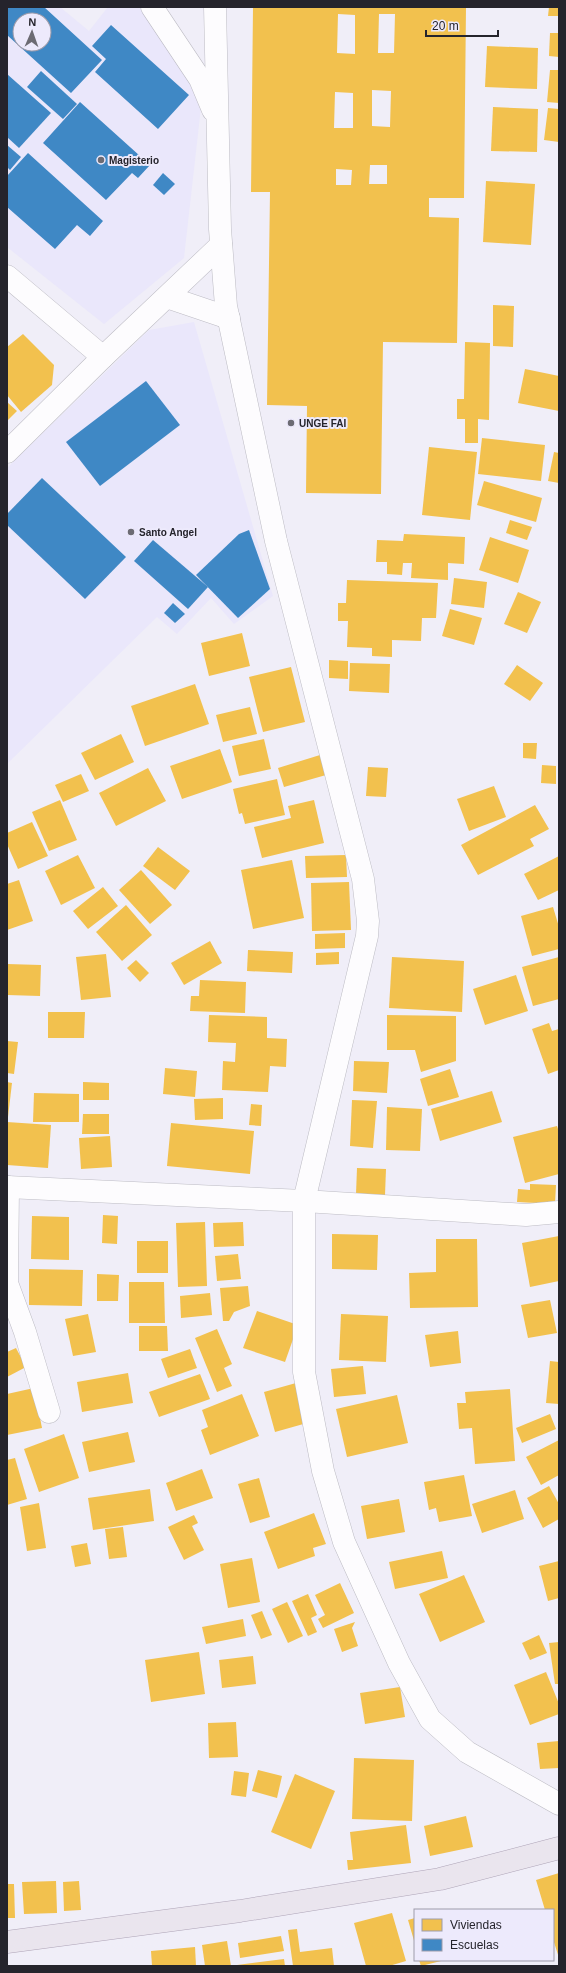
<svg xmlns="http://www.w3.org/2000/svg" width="566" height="1973" font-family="Arial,sans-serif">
<rect width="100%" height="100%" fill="#f0eef8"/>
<!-- built -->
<g fill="#eae7fb" fill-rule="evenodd">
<path d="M7,7H60L89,31L108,7H139L205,72L184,258L104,324L7,247ZM20,20H44V44H20Z"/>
<path d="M194,322L273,596L234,624L211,598L177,634L157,617L7,764V468L149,330Z"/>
</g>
<!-- homes -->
<g fill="#f2c14e" fill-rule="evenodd">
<path d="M253,7H466L464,198H429V217L459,218L457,343L383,342L381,494L306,493L307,406L267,405L270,192H251ZM338,14L355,15V54L337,53ZM379,14H395L394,53H378ZM372,90L391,91L390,127L372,126ZM335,92L353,93V128H334ZM370,165H387V184H369ZM336,169L352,170L351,185H336Z"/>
<path d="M549,7H559V16H548Z"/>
<path d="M550,33H559V57L549,56Z"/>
<path d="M487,46L538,48L537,89L485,87Z"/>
<path d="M550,70H559V103L547,102Z"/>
<path d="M493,107L538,109L537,152L491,151Z"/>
<path d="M548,108L559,109V142L544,140Z"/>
<path d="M486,181L535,184L531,245L483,242Z"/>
<path d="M493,305L514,306L513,347L493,346Z"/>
<path d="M23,334L54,365L52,385L21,412L7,395V347Z"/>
<path d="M465,342L490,343L489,420L478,419V443H465V419H457V399H464Z"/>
<path d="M525,369L559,376V411L518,403Z"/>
<path d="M7,402L17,411L7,421Z"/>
<path d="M482,438L545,445L541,481L478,474Z"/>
<path d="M429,447L477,452L470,520L422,515Z"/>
<path d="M554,452L559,453V483L548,481Z"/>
<path d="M484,481L542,498L536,522L477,505Z"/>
<path d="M510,520L532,527L527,540L506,533Z"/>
<path d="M404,534L465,537L464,564L448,563V580L411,578L412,563H403L402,575L387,574V562H376L377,540L403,541Z"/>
<path d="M490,537L529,550L518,583L479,570Z"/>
<path d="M454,578L487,582L484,608L451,604Z"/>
<path d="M347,580L438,583L436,618H422L421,641L392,640V657L372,656V648L347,647L348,621H338V603H346Z"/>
<path d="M518,592L541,602L527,633L504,624Z"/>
<path d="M450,609L482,618L474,645L442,636Z"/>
<path d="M242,633L250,666L209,676L201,643Z"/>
<path d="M329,660L348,661V679L329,678Z"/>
<path d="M350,663L390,664L389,693L349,691Z"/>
<path d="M517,665L543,683L530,701L504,684Z"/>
<path d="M291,667L305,722L263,732L249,677Z"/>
<path d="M195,684L209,724L145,746L131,706Z"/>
<path d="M250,707L257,734L223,742L216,715Z"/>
<path d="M121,734L134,762L95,780L81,753Z"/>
<path d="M264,739L271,769L239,776L232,746Z"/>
<path d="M523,743H537L536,759L523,758Z"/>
<path d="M220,749L232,782L182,799L170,766Z"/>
<path d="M320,755L326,775L284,787L278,768Z"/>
<path d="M542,765L556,766V784L541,783Z"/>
<path d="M368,767L388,768L386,797L366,796Z"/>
<path d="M148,768L166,801L116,826L99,793Z"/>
<path d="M81,774L89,791L63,802L55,785Z"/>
<path d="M277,779L285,815L245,824L242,813L239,814L233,789Z"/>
<path d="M494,786L506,817L469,831L457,799Z"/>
<path d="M60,800L77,840L49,851L32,812Z"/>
<path d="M314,800L324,843L262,858L254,827L291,818L288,806Z"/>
<path d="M535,805L549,829L530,839L534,846L478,875L461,845Z"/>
<path d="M32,822L48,856L18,869L7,844V833Z"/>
<path d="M158,847L190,871L175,890L143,866Z"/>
<path d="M78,855L95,888L61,905L45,871Z"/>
<path d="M346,855L347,877L306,878L305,856Z"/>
<path d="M559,856V890L538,900L524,874Z"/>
<path d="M292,860L304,918L253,929L241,870Z"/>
<path d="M141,870L172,905L150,924L119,890Z"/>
<path d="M19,880L33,921L7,930V884Z"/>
<path d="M349,882L351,930L312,931L311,883Z"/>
<path d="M103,887L118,906L88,929L73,911Z"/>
<path d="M126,905L152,935L122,961L96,932Z"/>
<path d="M553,907L559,927V949L532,956L521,916Z"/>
<path d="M345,933V948L315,949V934Z"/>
<path d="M210,941L222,963L184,985L171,963Z"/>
<path d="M248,950L293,952L292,973L247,971Z"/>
<path d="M339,952V964L316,965V953Z"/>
<path d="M106,954L111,997L81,1000L76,957Z"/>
<path d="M392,957L464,961L462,1012L389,1008Z"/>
<path d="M559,957V999L533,1006L522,967Z"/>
<path d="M136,960L149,973L140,982L127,968Z"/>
<path d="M7,964L41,965L40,996L7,995Z"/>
<path d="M516,975L528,1011L485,1025L473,989Z"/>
<path d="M200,980L246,982L245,1013L190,1011L191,996H199Z"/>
<path d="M48,1012H85L84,1038H48Z"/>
<path d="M209,1015L267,1017V1038L287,1039L286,1067L270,1066L268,1092L222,1090L223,1061L235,1062L236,1043L208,1042Z"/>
<path d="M387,1015L456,1016V1061L421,1072L415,1050H387Z"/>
<path d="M549,1023L552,1031L559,1029V1070L548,1074L532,1029Z"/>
<path d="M7,1041L18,1042L14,1074L7,1073Z"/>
<path d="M354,1061L389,1062L387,1093L353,1091Z"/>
<path d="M165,1068L197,1071L195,1097L163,1094Z"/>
<path d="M450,1069L459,1097L428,1106L420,1079Z"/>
<path d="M7,1082L12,1083L8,1117H7Z"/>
<path d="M83,1082L109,1083V1100H83Z"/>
<path d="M492,1091L502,1122L440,1141L431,1109Z"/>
<path d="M34,1093L79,1094V1122H33Z"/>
<path d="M223,1098V1119L195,1120L194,1099Z"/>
<path d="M352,1100L377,1101L373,1148L350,1146Z"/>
<path d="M251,1104L262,1105L261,1126L249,1125Z"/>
<path d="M387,1107L422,1109L420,1151L386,1150Z"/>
<path d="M83,1114H109V1134H82Z"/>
<path d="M7,1122L51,1125L48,1168L7,1165Z"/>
<path d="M171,1123L254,1131L250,1174L167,1166Z"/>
<path d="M557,1126L559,1132V1174L525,1183L513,1137Z"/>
<path d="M110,1136L112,1167L81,1169L79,1138Z"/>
<path d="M357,1168L386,1169L385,1195L356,1194Z"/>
<path d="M530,1184L556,1185L555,1204L517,1202L518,1189L530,1190Z"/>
<path d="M103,1215L118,1216L117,1244L102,1243Z"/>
<path d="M32,1216L69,1217V1260L31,1259Z"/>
<path d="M205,1222L207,1286L178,1287L176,1223Z"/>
<path d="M243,1222L244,1246L214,1247L213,1223Z"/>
<path d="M332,1234L378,1235L377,1270L332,1269Z"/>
<path d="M559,1236V1281L530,1287L522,1243Z"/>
<path d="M436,1239H477L478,1307L410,1308L409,1273L436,1272Z"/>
<rect x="137" y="1241" width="31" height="32"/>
<path d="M238,1254L241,1279L217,1281L215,1256Z"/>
<path d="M29,1269L83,1270L82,1306L29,1305Z"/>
<path d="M97,1274L119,1275L118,1301H97Z"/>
<path d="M129,1282H164L165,1323H129Z"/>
<path d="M248,1286L250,1306L234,1312L229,1321H223L220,1288Z"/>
<path d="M210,1293L212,1315L181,1318L180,1296Z"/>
<path d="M550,1300L557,1333L528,1338L521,1305Z"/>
<path d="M257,1311L298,1325L285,1362L243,1348Z"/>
<path d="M88,1314L96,1352L73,1356L65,1319Z"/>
<path d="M341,1314L388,1316L386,1362L339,1360Z"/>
<path d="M139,1326H167L168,1351H139Z"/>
<path d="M217,1329L232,1364L224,1368L232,1386L217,1392L195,1338Z"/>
<path d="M458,1331L461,1363L430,1367L425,1335Z"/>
<path d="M16,1348L26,1367L7,1377V1352Z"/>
<path d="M190,1349L197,1368L168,1378L161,1359Z"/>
<path d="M550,1361L559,1362V1404L546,1403Z"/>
<path d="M363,1366L366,1394L334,1397L331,1369Z"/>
<path d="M128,1373L133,1403L82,1412L77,1382Z"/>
<path d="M200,1374L210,1399L159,1417L149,1392Z"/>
<path d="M296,1383L307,1423L275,1432L264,1392Z"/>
<path d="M34,1388L42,1428L7,1435V1394Z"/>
<path d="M510,1389L515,1461L475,1464L472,1428L459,1429L457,1403H466L465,1392Z"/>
<path d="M242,1394L259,1436L210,1455L201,1430L208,1427L202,1410Z"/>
<path d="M397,1395L408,1443L347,1457L336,1409Z"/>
<path d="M550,1414L556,1429L522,1443L516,1428Z"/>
<path d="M128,1432L135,1462L89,1472L82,1442Z"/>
<path d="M64,1434L79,1478L39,1492L24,1449Z"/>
<path d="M559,1440V1475L541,1485L526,1457Z"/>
<path d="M15,1458L27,1499L7,1505V1460Z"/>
<path d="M202,1469L213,1498L176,1511L166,1483Z"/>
<path d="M464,1475L472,1516L439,1522L436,1508L429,1510L424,1482Z"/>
<path d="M259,1478L270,1517L250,1523L238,1484Z"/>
<path d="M549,1486L559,1504V1519L543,1528L527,1498Z"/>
<path d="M150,1489L154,1521L93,1530L88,1498Z"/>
<path d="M515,1490L524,1519L482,1533L472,1504Z"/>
<path d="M399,1499L405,1532L367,1539L361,1506Z"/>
<path d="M39,1503L46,1548L27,1551L20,1507Z"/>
<path d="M314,1513L326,1544L313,1548L315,1556L278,1569L264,1532Z"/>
<path d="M194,1515L198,1523L192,1526L204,1550L184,1560L168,1527Z"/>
<path d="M123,1527L127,1557L109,1559L105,1529Z"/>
<path d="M87,1543L91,1564L75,1567L71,1546Z"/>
<path d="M442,1551L448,1578L395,1589L389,1562Z"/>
<path d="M252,1558L260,1602L228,1608L220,1564Z"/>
<path d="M559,1561V1598L548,1601L539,1566Z"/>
<path d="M464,1575L485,1622L440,1642L419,1594Z"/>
<path d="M340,1583L354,1613L323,1628L318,1619L325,1615L315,1595Z"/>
<path d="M308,1594L317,1615L311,1618L317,1632L308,1636L292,1601Z"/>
<path d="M287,1602L303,1636L288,1643L272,1609Z"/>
<path d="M262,1611L272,1635L261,1639L251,1615Z"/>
<path d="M243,1619L246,1636L206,1644L202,1627Z"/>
<path d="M355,1622L352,1628L358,1646L342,1652L334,1629Z"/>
<path d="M539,1635L547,1653L530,1660L522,1643Z"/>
<path d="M559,1642V1684H555L549,1643Z"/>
<path d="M199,1652L205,1694L151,1702L145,1660Z"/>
<path d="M253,1656L256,1684L222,1688L219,1660Z"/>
<path d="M546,1672L559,1704V1714L530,1725L514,1685Z"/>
<path d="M400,1687L405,1717L365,1724L360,1693Z"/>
<path d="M236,1722L238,1757L209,1758L208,1723Z"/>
<path d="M559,1741V1768L540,1769L537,1743Z"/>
<path d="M354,1758L414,1760L412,1821L352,1819Z"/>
<path d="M258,1770L282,1776L277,1798L252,1791Z"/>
<path d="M234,1771L249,1773L246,1797L231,1795Z"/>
<path d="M295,1774L335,1791L311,1849L271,1832Z"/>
<path d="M466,1816L473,1847L430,1856L424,1826Z"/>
<path d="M406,1825L411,1863L348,1870L347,1860H353L350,1832Z"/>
<path d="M559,1873V1958L553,1939V1910H545L536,1880Z"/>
<path d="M56,1881L57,1913L24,1914L22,1882Z"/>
<path d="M79,1881L81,1910L64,1911L63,1882Z"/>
<path d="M7,1884H14L15,1918H7Z"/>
<path d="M392,1913L406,1961L389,1966H366L354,1923Z"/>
<path d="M415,1918V1944L408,1920Z"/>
<path d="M297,1929L300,1952L332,1948L334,1966H293L288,1930Z"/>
<path d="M281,1936L284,1951L240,1958L238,1943Z"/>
<path d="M227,1941L231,1966H205L202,1945Z"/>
<path d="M195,1947L196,1966H152L151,1951Z"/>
<path d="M284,1959L285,1966H237V1965Z"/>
<path d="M419,1960H445L421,1966Z"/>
</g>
<!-- schools -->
<g fill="#3f88c5" fill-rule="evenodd">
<path d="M7,7H44L102,60L71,93L7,35ZM20,20H44V44H20Z"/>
<path d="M111,25L189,95L158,129L95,72L106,59L92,46Z"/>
<path d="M41,71L77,104L63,119L27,87Z"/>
<path d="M7,74L51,113L19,148L7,137Z"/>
<path d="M80,102L150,165L138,178L132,173L106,200L43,143Z"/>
<path d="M7,145L21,157L10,170L7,167Z"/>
<path d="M28,153L103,221L90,236L77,225L55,249L7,207V176Z"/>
<path d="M163,173L175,184L164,195L153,185Z"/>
<path d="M146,381L180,425L100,486L66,442Z"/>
<path d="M42,478L126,557L85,599L7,525V514Z"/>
<path d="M249,530L270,589L238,618L196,575L239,534Z"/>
<path d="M153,540L208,587L188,609L134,561Z"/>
<path d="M173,603L185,614L175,623L164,613Z"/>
</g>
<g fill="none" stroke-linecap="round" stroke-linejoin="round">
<!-- minor casing -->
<g stroke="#bdbcc4" stroke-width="23">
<g id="minor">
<path d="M152,7L200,79L213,110"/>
<path d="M215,7L220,229L226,306L276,541L363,879L368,921L367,936L304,1201V1372L323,1471L344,1542L399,1663L430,1719L467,1752L559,1804"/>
<path d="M7,276L103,357"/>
<path d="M167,297L229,318"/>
<path d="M7,452L103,357L221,245"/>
<path d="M7,1187L304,1201L526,1215L559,1212"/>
<path d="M8,1187L7,1283L25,1332L49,1412"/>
</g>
</g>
<!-- major casing -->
<g stroke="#aea4b7" stroke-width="23">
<path id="major" d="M7,1942L240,1911L440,1879L559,1848"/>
</g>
<!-- minor -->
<use href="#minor" stroke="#fdfcfe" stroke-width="22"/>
<!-- major -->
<use href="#major" stroke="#eae5ee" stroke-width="22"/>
</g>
<!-- markers -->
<g fill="#6c6b73" stroke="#edeafc" stroke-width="1.5">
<circle cx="101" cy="160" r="4"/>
<circle cx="291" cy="423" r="4"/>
<circle cx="131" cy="532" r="4"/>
</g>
<g text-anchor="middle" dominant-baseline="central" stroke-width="4" stroke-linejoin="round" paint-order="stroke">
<!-- poi labels -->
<g font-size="10" font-weight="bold" fill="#25242c" stroke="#edeafc" text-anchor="start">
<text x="109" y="160">Magisterio</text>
<text x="299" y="423">UNGE FAI</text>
<text x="139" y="532">Santo Angel</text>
</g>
</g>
<!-- border -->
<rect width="566" height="1973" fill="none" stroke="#25242c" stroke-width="16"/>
<!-- legend -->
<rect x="414" y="1909" width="140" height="52" fill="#edeafc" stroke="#9d9ba9"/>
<rect x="422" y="1919" width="20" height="12" fill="#f2c14e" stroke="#9d9ba9"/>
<text x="450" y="1929" font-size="12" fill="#25242c">Viviendas</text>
<rect x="422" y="1939" width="20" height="12" fill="#3f88c5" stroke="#9d9ba9"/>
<text x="450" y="1949" font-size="12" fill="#25242c">Escuelas</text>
<!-- north arrow -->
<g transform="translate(32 32) rotate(2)"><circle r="19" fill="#edeafc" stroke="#9d9ba9"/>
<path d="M0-3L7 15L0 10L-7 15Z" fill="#6c6b73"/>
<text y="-6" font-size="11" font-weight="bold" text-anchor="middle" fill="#25242c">N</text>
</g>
<!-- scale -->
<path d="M426 30v6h72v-6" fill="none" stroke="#25242c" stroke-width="2"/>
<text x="432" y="30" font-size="12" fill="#25242c" stroke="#edeafc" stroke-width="3" paint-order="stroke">20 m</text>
</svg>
